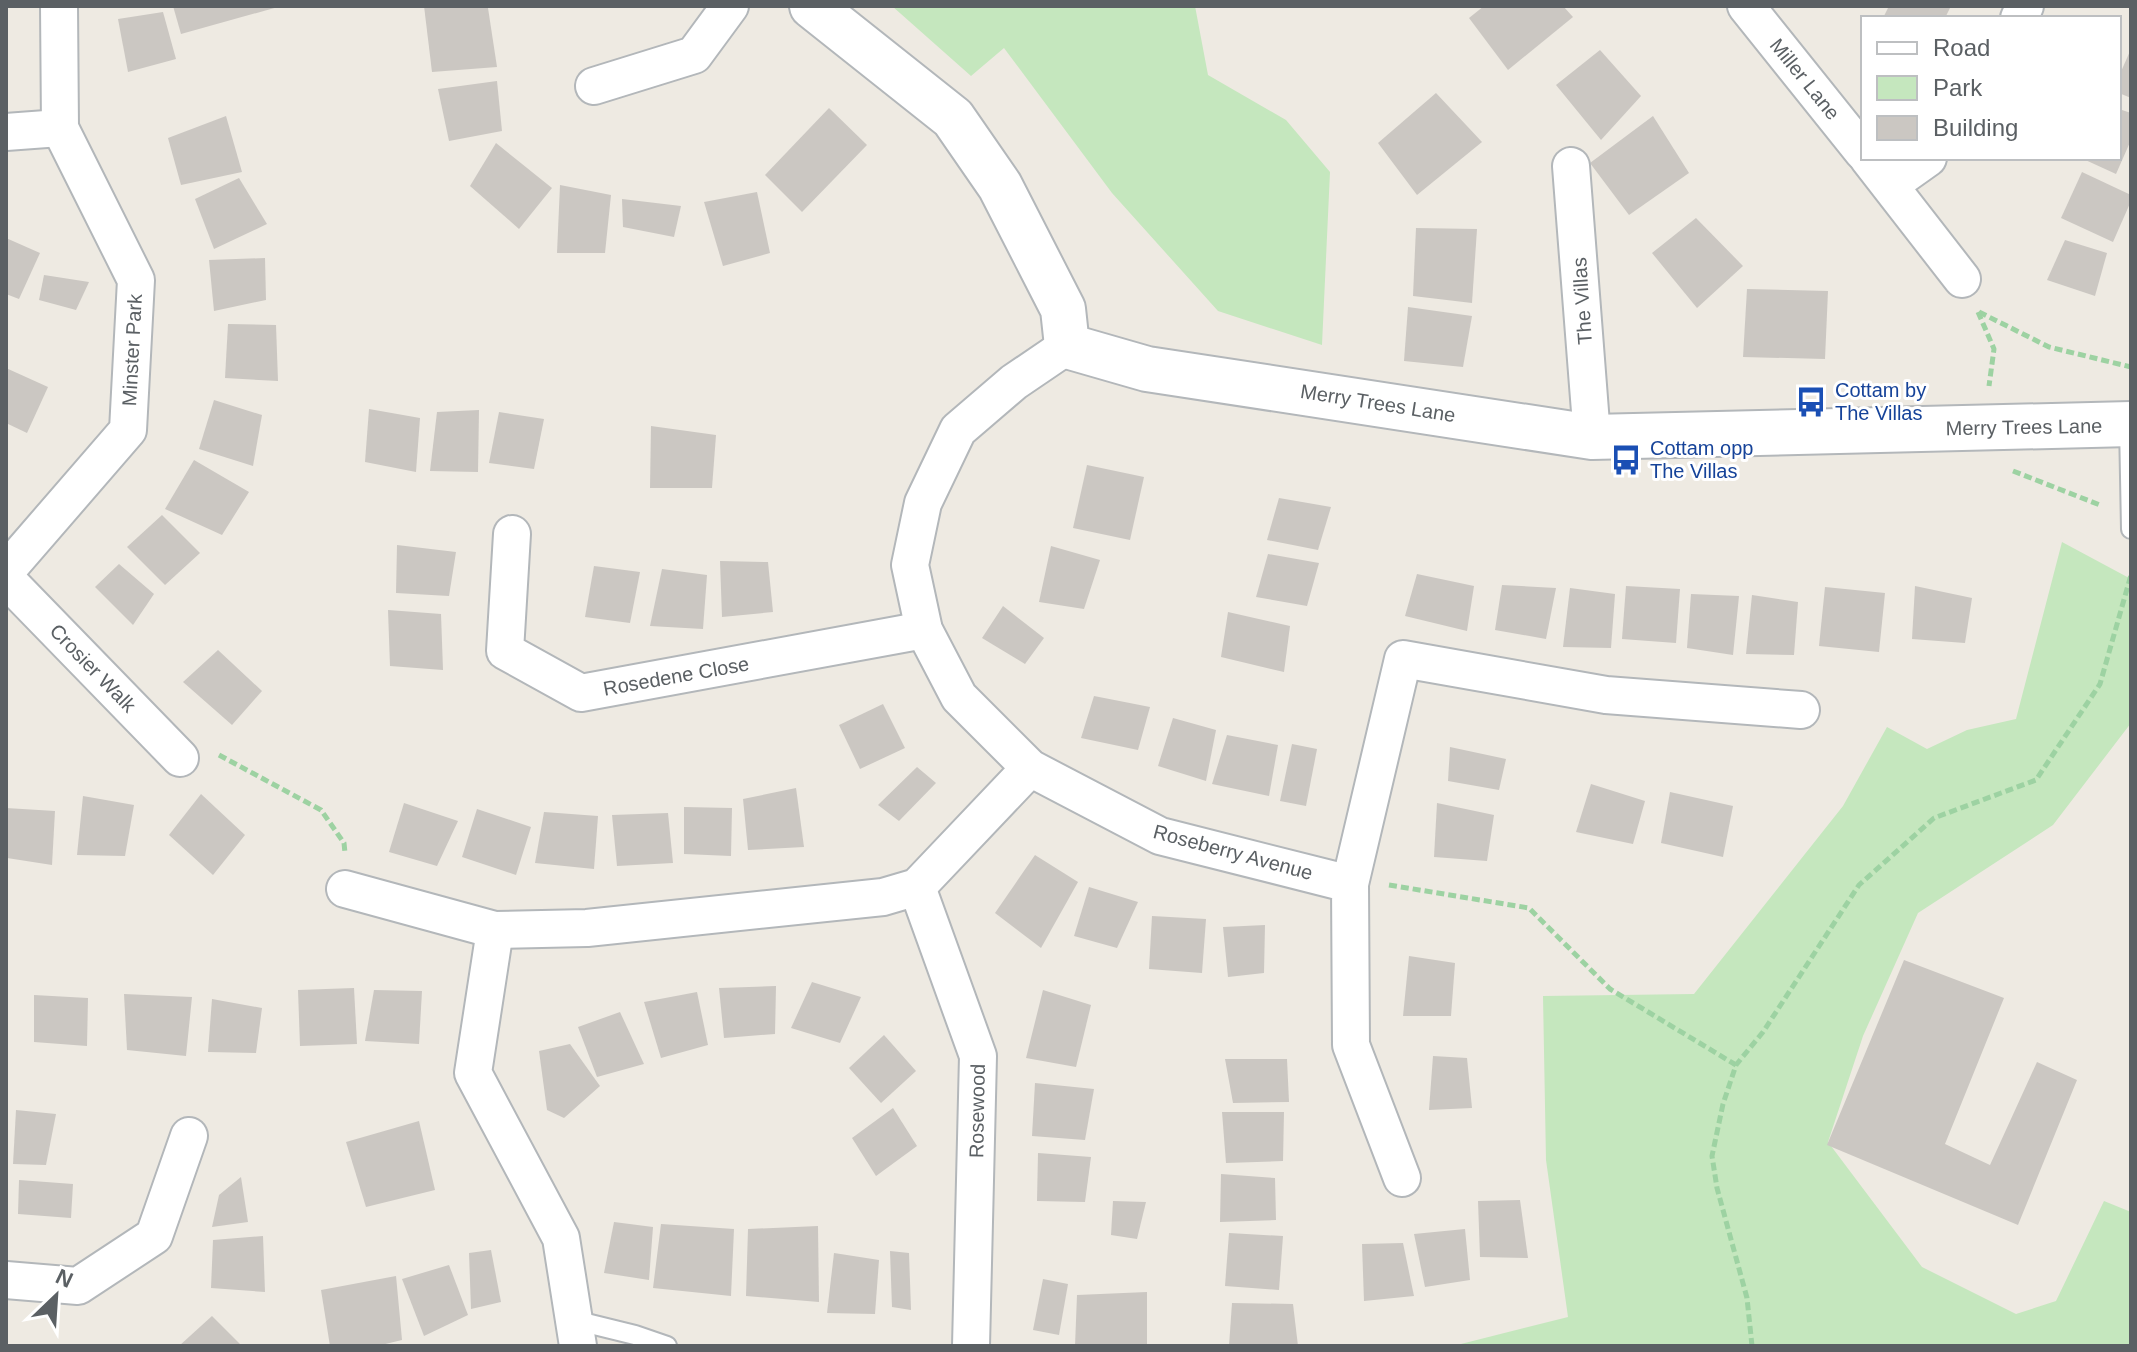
<svg xmlns="http://www.w3.org/2000/svg" width="2137" height="1352" font-family="Arial,sans-serif">
<rect width="100%" height="100%" fill="#eeeae2"/>
<!-- green -->
<g fill="#c5e7be">
<path d="M892,6H1195L1208,75L1286,120L1330,172L1322,345L1218,311L1112,193L1004,48L971,76Z"/>
<path d="M2062,542L2131,579V723L2053,825L1918,913L1863,1036L1828,1142L1922,1267L2016,1314L2056,1301L2104,1201L2131,1212V1346H1453L1568,1317L1546,1160L1543,996L1694,994L1843,806L1887,727L1927,749L1967,730L2016,719Z"/>
</g>
<!-- building -->
<g fill="#cbc7c2">
<path d="M173,6H278V7L181,34Z"/>
<path d="M424,6L488,8L497,67L432,72Z"/>
<path d="M1484,6H1563L1573,17L1508,70L1469,18Z"/>
<path d="M1889,6H1951L1945,18H1883Z"/>
<path d="M163,12L176,59L128,72L118,19Z"/>
<path d="M2131,49V98L2119,93V76Z"/>
<path d="M1600,50L1641,96L1601,140L1556,85Z"/>
<path d="M497,81L502,131L449,141L438,89Z"/>
<path d="M1436,93L1482,142L1417,195L1378,143Z"/>
<path d="M829,108L867,145L802,212L765,175Z"/>
<path d="M2119,109L2131,113V140L2116,174L2081,158H2119Z"/>
<path d="M226,116L242,172L181,185L168,138Z"/>
<path d="M1653,116L1689,173L1629,215L1590,163Z"/>
<path d="M496,143L552,188L519,229L470,186Z"/>
<path d="M2082,172L2131,195V201L2113,242L2061,218Z"/>
<path d="M239,178L267,224L214,249L195,199Z"/>
<path d="M560,185L611,195L605,253H557Z"/>
<path d="M757,192L770,253L723,266L704,202Z"/>
<path d="M622,199L681,206L674,237L623,227Z"/>
<path d="M1696,218L1743,266L1697,308L1652,253Z"/>
<path d="M1416,228L1477,229L1472,303L1413,296Z"/>
<path d="M6,238L40,253L19,299L6,294Z"/>
<path d="M2065,240L2107,253L2095,296L2047,280Z"/>
<path d="M265,258L266,300L214,311L209,260Z"/>
<path d="M44,275L89,282L76,310L39,300Z"/>
<path d="M1747,289L1828,291L1825,359L1743,357Z"/>
<path d="M1408,307L1472,316L1463,367L1404,361Z"/>
<path d="M228,324L276,325L278,381L225,378Z"/>
<path d="M6,368L48,387L27,433L6,423Z"/>
<path d="M214,400L262,415L253,466L199,449Z"/>
<path d="M369,409L420,418L416,472L365,462Z"/>
<path d="M479,410L478,472L430,471L437,412Z"/>
<path d="M499,412L544,419L534,469L489,463Z"/>
<path d="M651,426L716,435L712,488H650Z"/>
<path d="M194,460L249,492L222,535L165,509Z"/>
<path d="M1087,465L1144,477L1130,540L1073,528Z"/>
<path d="M1279,498L1331,507L1318,550L1267,540Z"/>
<path d="M162,515L200,553L165,585L127,547Z"/>
<path d="M397,545L456,552L449,596L396,593Z"/>
<path d="M1051,546L1100,560L1084,609L1039,602Z"/>
<path d="M1268,554L1319,563L1307,606L1256,597Z"/>
<path d="M720,561L768,562L773,612L722,617Z"/>
<path d="M119,564L154,594L133,625L95,587Z"/>
<path d="M594,566L640,572L630,623L585,617Z"/>
<path d="M662,569L707,575L703,629L650,626Z"/>
<path d="M1417,574L1474,586L1467,631L1405,616Z"/>
<path d="M1502,585L1556,588L1546,639L1495,630Z"/>
<path d="M1626,586L1680,589L1676,643L1622,639Z"/>
<path d="M1915,586L1972,598L1965,643L1912,639Z"/>
<path d="M1825,587L1885,593L1879,652L1819,646Z"/>
<path d="M1570,588L1615,594L1611,648L1563,647Z"/>
<path d="M1691,594L1739,596L1733,655L1687,648Z"/>
<path d="M1752,595L1798,602L1794,655L1746,654Z"/>
<path d="M1003,606L1044,638L1025,664L982,638Z"/>
<path d="M388,610L441,614L443,670L390,666Z"/>
<path d="M1228,612L1290,626L1284,672L1221,657Z"/>
<path d="M218,650L262,691L232,725L183,682Z"/>
<path d="M1094,696L1150,707L1138,750L1081,738Z"/>
<path d="M883,704L905,748L860,769L839,725Z"/>
<path d="M1173,718L1216,730L1206,781L1158,766Z"/>
<path d="M1227,735L1278,745L1269,796L1212,784Z"/>
<path d="M1292,744L1317,749L1306,806L1280,801Z"/>
<path d="M1450,747L1506,759L1499,790L1448,781Z"/>
<path d="M917,767L936,783L899,821L878,805Z"/>
<path d="M1591,784L1645,801L1633,844L1576,832Z"/>
<path d="M796,788L804,847L748,850L743,799Z"/>
<path d="M1670,792L1733,806L1723,857L1661,843Z"/>
<path d="M201,794L245,835L213,875L169,835Z"/>
<path d="M83,796L134,805L125,856L77,855Z"/>
<path d="M404,803L458,821L437,866L389,852Z"/>
<path d="M1437,803L1494,815L1487,861L1434,857Z"/>
<path d="M684,807L732,808L731,856L684,854Z"/>
<path d="M6,808L55,811L52,865L7,858Z"/>
<path d="M477,809L531,827L516,875L462,857Z"/>
<path d="M544,812L598,816L594,869L535,863Z"/>
<path d="M668,813L673,863L617,866L612,815Z"/>
<path d="M1035,855L1078,882L1041,948L995,913Z"/>
<path d="M1089,887L1138,902L1117,948L1074,936Z"/>
<path d="M1152,916L1206,919L1202,973L1149,969Z"/>
<path d="M1265,925L1264,973L1228,977L1223,927Z"/>
<path d="M1409,956L1455,963L1451,1016H1403Z"/>
<path d="M1904,960L2004,998L1945,1144L1990,1165L2037,1062L2077,1080L2018,1225L1827,1145Z"/>
<path d="M812,982L861,997L840,1043L791,1028Z"/>
<path d="M776,986L775,1034L724,1038L719,988Z"/>
<path d="M354,988L357,1044L300,1046L298,990Z"/>
<path d="M374,990L422,991L419,1044L365,1041Z"/>
<path d="M1043,990L1091,1005L1076,1067L1026,1058Z"/>
<path d="M697,992L708,1045L661,1058L644,1002Z"/>
<path d="M124,994L192,997L186,1056L127,1050Z"/>
<path d="M34,995L88,998L87,1046L34,1042Z"/>
<path d="M212,999L262,1008L256,1053L208,1052Z"/>
<path d="M620,1012L644,1064L597,1077L578,1027Z"/>
<path d="M884,1035L916,1071L881,1103L849,1068Z"/>
<path d="M570,1044L600,1086L564,1118L547,1110L539,1051Z"/>
<path d="M1433,1056L1467,1058L1472,1108L1429,1110Z"/>
<path d="M1225,1059H1287L1289,1102L1233,1103Z"/>
<path d="M1035,1083L1094,1089L1085,1140L1032,1136Z"/>
<path d="M893,1108L917,1146L876,1176L852,1138Z"/>
<path d="M16,1110L56,1114L46,1165L13,1164Z"/>
<path d="M1222,1112H1284L1283,1161L1226,1163Z"/>
<path d="M419,1121L435,1190L366,1207L346,1142Z"/>
<path d="M1038,1153L1091,1157L1085,1202L1037,1201Z"/>
<path d="M1221,1174L1275,1178L1276,1220L1220,1222Z"/>
<path d="M241,1177L248,1222L212,1227L219,1195Z"/>
<path d="M19,1180L73,1184L71,1218L18,1214Z"/>
<path d="M1520,1200L1528,1258L1480,1257L1478,1201Z"/>
<path d="M1113,1201L1146,1202L1137,1239L1111,1235Z"/>
<path d="M614,1222L653,1227L649,1280L604,1273Z"/>
<path d="M661,1224L734,1229L731,1296L653,1288Z"/>
<path d="M818,1226L819,1302L746,1296L748,1229Z"/>
<path d="M1465,1229L1470,1280L1425,1287L1414,1234Z"/>
<path d="M1229,1233L1283,1236L1279,1290L1225,1286Z"/>
<path d="M263,1236L265,1292L211,1288L213,1240Z"/>
<path d="M1403,1243L1414,1296L1364,1301L1362,1244Z"/>
<path d="M491,1250L501,1302L471,1309L469,1253Z"/>
<path d="M890,1251L909,1253L911,1310L892,1307Z"/>
<path d="M834,1253L879,1260L875,1314L827,1313Z"/>
<path d="M449,1265L468,1315L424,1336L402,1279Z"/>
<path d="M396,1276L402,1340L377,1346H330L321,1290Z"/>
<path d="M1043,1279L1068,1284L1059,1335L1033,1330Z"/>
<path d="M1147,1292V1346H1075L1077,1295Z"/>
<path d="M1232,1303L1293,1304L1298,1346H1229Z"/>
<path d="M212,1316L242,1346H179Z"/>
</g>
<g fill="none" stroke-linecap="round" stroke-linejoin="round">
<!-- service casing -->
<g stroke="#b3b7ba" stroke-width="22">
<g id="service">
<path d="M2129,424L2131,529"/>
<path d="M574,1320L635,1335L667,1346"/>
</g>
</g>
<!-- minor casing -->
<g stroke="#b3b7ba" stroke-width="40">
<g id="minor">
<path d="M1746,6L1863,152"/>
<path d="M2019,18L2025,6"/>
<path d="M594,86L694,55L730,6"/>
<path d="M6,132L60,128"/>
<path d="M1868,158L1962,279"/>
<path d="M1571,166L1592,437"/>
<path d="M1890,185L1928,158"/>
<path d="M1067,346L1014,382L958,430L923,503L910,565L924,630L959,697L1030,768L1160,836L1350,884L1351,1045L1402,1178"/>
<path d="M512,534L505,651L581,693L924,630"/>
<path d="M6,571L128,430L136,280L60,128L59,6"/>
<path d="M6,579L180,758"/>
<path d="M1350,884L1403,659L1606,695L1801,710"/>
<path d="M917,887L978,1056L971,1346"/>
<path d="M345,889L495,930L587,928L883,897L917,887L1030,768"/>
<path d="M495,930L473,1073L561,1238L578,1346"/>
<path d="M6,1280L78,1286L154,1236L189,1136"/>
</g>
</g>
<!-- tertiary casing -->
<g stroke="#b3b7ba" stroke-width="48">
<path id="tertiary" d="M812,6L953,118L1000,186L1063,309L1067,346L1147,369L1592,437L2131,424"/>
</g>
<!-- path -->
<g stroke="#9dd2a2" stroke-width="5" stroke-dasharray="8 4" stroke-linecap="butt">
<path d="M1978,312L1994,349L1989,386"/>
<path d="M1979,312L2049,347L2131,367"/>
<path d="M2013,471L2100,505"/>
<path d="M219,755L321,810L344,843L345,853"/>
<path d="M1389,885L1529,908L1610,989L1736,1065"/>
<path d="M1752,1346L1747,1298L1717,1188L1712,1156L1723,1104L1736,1065L1763,1032L1859,885L1934,818L2036,780L2100,684L2131,575"/>
</g>
<!-- service -->
<use href="#service" stroke="#fff" stroke-width="18"/>
<!-- minor -->
<use href="#minor" stroke="#fff" stroke-width="36"/>
<!-- tertiary -->
<use href="#tertiary" stroke="#fff" stroke-width="44"/>
</g>
<!-- icons -->
<defs>
<g id="bus-bare" transform="scale(2.4)"><path d="M-5-6H5V4H4V6H2V4H-2V6H-4V4H-5ZM-3.5-4V0h7V-4ZM-3.5 1.2v1.5H-2V1.2ZM2 1.2v1.5H3.5V1.2Z" fill="#1a4fb4" stroke="#fff" stroke-width="2.5" paint-order="stroke"/></g>
</defs>
<g fill-rule="evenodd">
<use href="#bus-bare" x="1811" y="402"/>
<use href="#bus-bare" x="1626" y="460"/>
</g>
<g text-anchor="middle" dominant-baseline="central" stroke-width="6" stroke-linejoin="round" paint-order="stroke">
<!-- street labels -->
<g font-size="20" fill="#5b6064" stroke="#fff">
<text transform="translate(1805 79) rotate(51)">Miller Lane</text>
<text transform="translate(1582 301) rotate(-94)">The Villas</text>
<text transform="translate(132 350) rotate(-87)">Minster Park</text>
<text transform="translate(1378 403) rotate(9)">Merry Trees Lane</text>
<text transform="translate(2024 427) rotate(-1)">Merry Trees Lane</text>
<text transform="translate(93 668) rotate(46)">Crosier Walk</text>
<text transform="translate(676 676) rotate(-10)">Rosedene Close</text>
<text transform="translate(1233 852) rotate(15)">Roseberry Avenue</text>
<text transform="translate(977 1111) rotate(-89)">Rosewood</text>
</g>
<!-- transit labels -->
<g font-size="20" fill="#164399" stroke="#fff" text-anchor="start">
<text x="1835" y="390">Cottam by<tspan x="1835" dy="23">The Villas</tspan></text>
<text x="1650" y="448">Cottam opp<tspan x="1650" dy="23">The Villas</tspan></text>
</g>
</g>
<!-- border -->
<rect width="2137" height="1352" fill="none" stroke="#5b6064" stroke-width="16"/>
<!-- legend -->
<rect x="1861" y="16" width="260" height="144" fill="#ffffff" stroke="#bdbfc1" stroke-width="2"/>
<rect x="1877" y="42" width="40" height="12" fill="#ffffff" stroke="#bdbfc1" stroke-width="2"/>
<text x="1933" y="56" font-size="24" fill="#5b6064">Road</text>
<rect x="1877" y="76" width="40" height="24" fill="#c5e7be" stroke="#bdbfc1" stroke-width="2"/>
<text x="1933" y="96" font-size="24" fill="#5b6064">Park</text>
<rect x="1877" y="116" width="40" height="24" fill="#cbc7c2" stroke="#bdbfc1" stroke-width="2"/>
<text x="1933" y="136" font-size="24" fill="#5b6064">Building</text>
<!-- north arrow -->
<g transform="translate(56 1296) rotate(25)" stroke="#ffffff" stroke-width="6" paint-order="stroke">
<path d="M0-6L14 30L0 20L-14 30Z" fill="#5b6064"/>
<text y="-12" font-size="22" font-weight="bold" text-anchor="middle" fill="#5b6064">N</text>
</g>
</svg>
